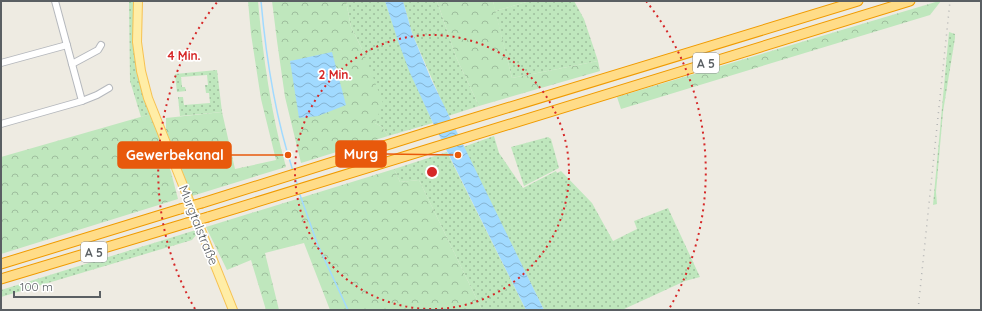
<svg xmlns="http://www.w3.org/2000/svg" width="982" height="311" font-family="Quicksand,sans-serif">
<defs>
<pattern id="grass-dots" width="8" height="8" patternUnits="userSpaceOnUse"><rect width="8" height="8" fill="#bfe7bd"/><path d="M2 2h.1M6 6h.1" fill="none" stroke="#9ebe9d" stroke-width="1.8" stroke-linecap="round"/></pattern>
<pattern id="forest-crowns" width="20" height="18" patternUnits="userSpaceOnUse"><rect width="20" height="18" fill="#bfe7bd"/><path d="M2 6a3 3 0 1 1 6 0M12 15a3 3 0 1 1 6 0" fill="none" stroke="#9ebe9d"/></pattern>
<pattern id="water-waves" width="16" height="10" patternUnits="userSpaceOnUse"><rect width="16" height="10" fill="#a1daff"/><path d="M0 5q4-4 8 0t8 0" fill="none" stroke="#86b4d2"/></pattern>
</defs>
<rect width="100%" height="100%" fill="#eeebe2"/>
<!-- grass -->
<g fill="url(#grass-dots)">
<path d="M129,1H135L151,114L141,117L130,81Z"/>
<path d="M346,1H385C399,43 415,83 433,123L388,136L382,127L375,123L363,51L351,27Z"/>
<path d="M403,1H437L456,57L479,106L448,116L412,33Z"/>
<path d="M530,1H574L584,19L598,61L512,78L495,11Z"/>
<path d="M949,32L955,34V38L943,112L936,192L937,204L933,205Z"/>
<path d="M217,70L222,112L180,116L178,97H183L184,105L210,103L209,93H206L205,85H208L207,75L181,77L182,87H185L186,91L177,92L175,74Z"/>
<path d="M494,136L499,153L523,188L556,171L557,173L561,171L592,203L613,241L637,229L634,221L668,208L700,277L685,281L622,310H544L463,147Z"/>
<path d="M548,137L551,139L559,168L524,186L511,147Z"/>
<path d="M447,152L526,310H482L419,180L400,182L394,169Z"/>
<path d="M196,230L197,234L192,240L1,297V290Z"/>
</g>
<!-- forest -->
<g fill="url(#forest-crowns)">
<path d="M248,1H258C263,57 271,113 286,167L192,196L166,130V118L222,112L235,169L276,160L261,99L251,34Z"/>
<path d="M272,1H346L351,27L363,51L383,103L375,123L382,127L388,136L301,163L285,97L277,41Z"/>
<path d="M437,1H493L512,78L598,61L600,71L479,106L456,57Z"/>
<path d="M939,1H941L930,15L621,109L617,97Z"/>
<path d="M151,114L171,172L178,199L1,254V157Z"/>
<path d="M394,169L400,182L419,180L482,310H330L304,243L265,253L279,310H266L251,260L227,270L206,227Z"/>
</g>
<!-- park -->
<path fill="#bfe7bd" d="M493,1H530L495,11Z"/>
<!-- water -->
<g fill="url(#water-waves)">
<path d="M385,1H403L412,33L431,79L544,310H526L433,123L410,73L398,41Z"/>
<path d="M332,52L346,105L318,116L299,118L290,61Z"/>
</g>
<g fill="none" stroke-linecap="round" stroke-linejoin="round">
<!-- stream -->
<g stroke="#a1daff" stroke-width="1.5">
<path d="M261,1C266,58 275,116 293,171"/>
<path d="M295,178L298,186"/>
<path d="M299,192L317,243L348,310"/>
</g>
<!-- minor casing -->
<g stroke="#b5b8bd" stroke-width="8">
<g id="minor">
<path d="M55,1L82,101"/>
<path d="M1,63L67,45"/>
<path d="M72,64L98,50L101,45"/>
<path d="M1,124L82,101L97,95L109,88"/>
</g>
</g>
<!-- major casing -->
<g stroke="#f7c252" stroke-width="10">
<path id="major" d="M138,1L137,42L141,71L148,98L233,310"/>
</g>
<!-- highway casing -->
<g stroke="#f09b00" stroke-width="11">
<g id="highway">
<path d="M202,203L428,132L858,1"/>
<path d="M208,217L910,1"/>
<path d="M1,264L180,209"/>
<path d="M1,279L187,223"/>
</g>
</g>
<!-- minor -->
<use href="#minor" stroke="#fff" stroke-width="6"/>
<!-- major -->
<use href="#major" stroke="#ffeda6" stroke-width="8"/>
<!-- highway -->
<use href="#highway" stroke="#ffdc88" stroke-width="9"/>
<!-- rail -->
<path stroke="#b3b4b4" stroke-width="1.5" stroke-dasharray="1 5" stroke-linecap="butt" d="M918,310L950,1"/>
<!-- highway-bridge casing -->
<g stroke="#f09b00" stroke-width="11" stroke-linecap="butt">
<g id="highway-bridge">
<path d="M180,209L202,203"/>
<path d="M187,223L208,217"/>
</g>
</g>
<!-- highway-bridge -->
<use href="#highway-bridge" stroke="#ffdc88" stroke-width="9"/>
</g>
<!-- distance rings -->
<g fill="none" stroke="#d62828" stroke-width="2" stroke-dasharray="2 4">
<circle cx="432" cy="172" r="137"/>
<path d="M195 309A274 274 0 0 1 218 1M646 1A274 274 0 0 1 669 309"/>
</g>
<g text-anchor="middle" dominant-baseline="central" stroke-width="3.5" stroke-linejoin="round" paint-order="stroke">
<!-- shield labels -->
<g fill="#fff" stroke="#8c8f92" stroke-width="1">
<rect x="693" y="53" width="26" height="20" rx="3"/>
<rect x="81" y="242" width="26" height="20" rx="3"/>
</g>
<g font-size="12" font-weight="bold" fill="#5a5f63">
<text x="706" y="63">A 5</text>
<text x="94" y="252">A 5</text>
</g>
<!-- street labels -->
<g font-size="13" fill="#5a5f63" stroke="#fff">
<text transform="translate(199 225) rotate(68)">Murgtalstraße</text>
</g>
</g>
<circle cx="432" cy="172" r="6" fill="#d62828" stroke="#fff" stroke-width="2"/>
<g font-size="12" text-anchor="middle" font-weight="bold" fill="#d62828" stroke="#fff" stroke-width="3.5" stroke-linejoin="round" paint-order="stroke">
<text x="184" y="60">4 Min.</text>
<text x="335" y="79">2 Min.</text>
</g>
<!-- callouts -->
<path fill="none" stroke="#e8590c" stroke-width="1.5" d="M458 155L386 154M288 155L231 155"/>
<g fill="#e8590c" stroke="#fff" stroke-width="1.5">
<circle cx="458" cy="155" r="4"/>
<circle cx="288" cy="155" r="4"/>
</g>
<g fill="#e8590c" stroke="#e8590c" stroke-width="1.5">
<rect x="336" y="141" width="50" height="26" rx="4"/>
<rect x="118" y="142" width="113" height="26" rx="4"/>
</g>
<g font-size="14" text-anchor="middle" font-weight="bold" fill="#fff">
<text x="361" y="159">Murg</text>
<text x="175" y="160">Gewerbekanal</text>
</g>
<!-- border -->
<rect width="982" height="311" fill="none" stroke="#5a5f63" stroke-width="4"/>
<!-- scale -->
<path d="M14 291v6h86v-6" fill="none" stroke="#5a5f63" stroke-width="2"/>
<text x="20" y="291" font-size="12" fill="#5a5f63" stroke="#ffffff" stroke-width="3" paint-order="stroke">100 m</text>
</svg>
